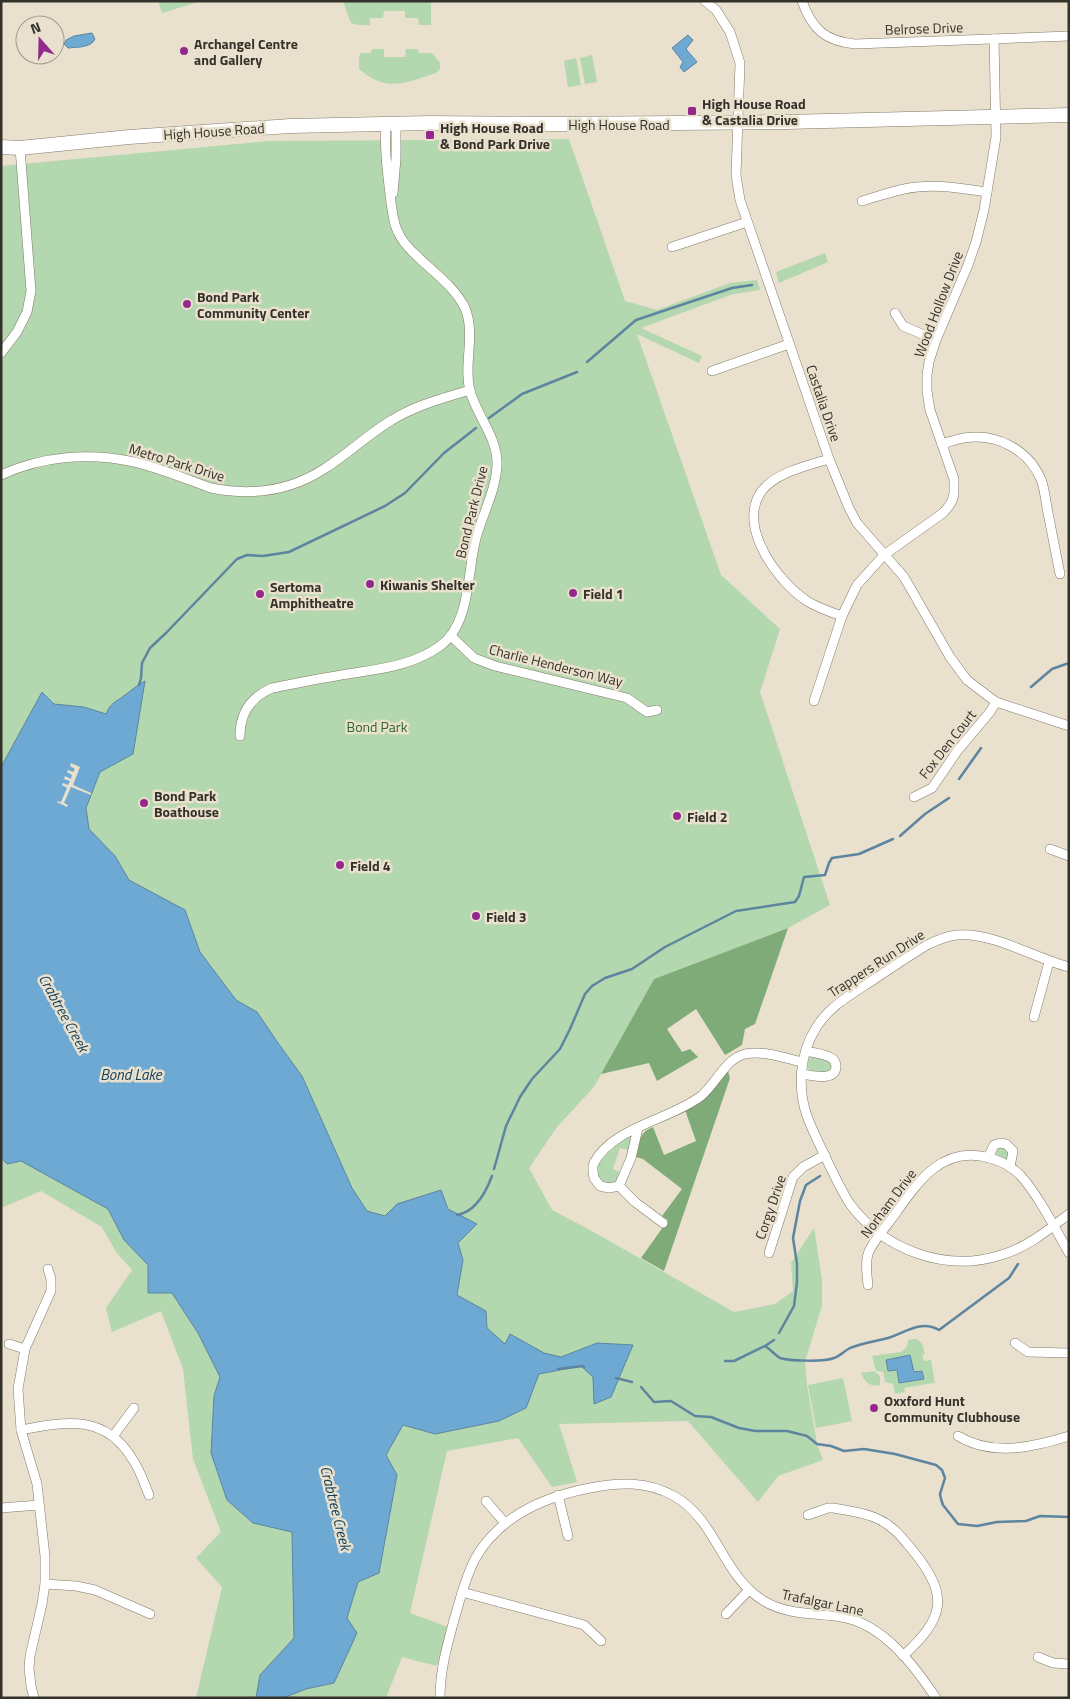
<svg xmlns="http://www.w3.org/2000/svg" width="1070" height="1699" font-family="'Titillium Web',sans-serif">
<rect width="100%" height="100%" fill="#e9e0cd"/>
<!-- green -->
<g fill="#b3d7ae">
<path d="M158,1H201L162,13Z"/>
<path d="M343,1H431V25H419L418,18H405V11H384L383,18H370V25H358L351,23Z"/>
<path d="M372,49H384V57H405L406,49H418L419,53H432L440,63V69L436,73C405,83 387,93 359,69V60L360,53H371Z"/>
<path d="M592,55L597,82L585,84L580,58Z"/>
<path d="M576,58L581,85L568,87L564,61Z"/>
<path d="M569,139L625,301L657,310L730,283L757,280L760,290L733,294L641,328L702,356L699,363L637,334L721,575L780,629L760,692L830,905L788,928L654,979L594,1087L557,1127L529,1168L552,1210L590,1230L734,1312L775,1304L793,1291L791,1263L814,1228L822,1280V1305L805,1362L807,1385L817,1444L823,1460L778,1476L758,1502L688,1421L559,1424L577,1482L552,1487L518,1438L447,1451L410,1613L448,1627L437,1666L402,1657L386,1698H196L222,1587L196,1558L221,1532L193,1459L183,1369L161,1311L112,1332L106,1308L132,1270L116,1252L102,1227L41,1191L1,1208V166L269,141Z"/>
<path d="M825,253L828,262L779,283L776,272Z"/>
<path d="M812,1056L829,1061L832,1066L831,1070L826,1074L809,1070C806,1065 808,1059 812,1056Z"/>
<path d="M630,1137L631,1143L628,1150L620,1148L613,1169L620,1172L617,1181C606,1187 593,1178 598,1166C601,1158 622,1138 630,1137Z"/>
<path d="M1002,1146L1009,1150V1159L1006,1160L996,1155L997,1149Z"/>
<path d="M913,1339C922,1339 923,1346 925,1354L922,1355L924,1361L931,1360L935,1384L933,1383L904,1388L905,1392L895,1394L893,1384L885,1382L883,1372L876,1371L872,1356L901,1352L907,1347L908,1340Z"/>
<path d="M874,1371L880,1376V1385C869,1387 865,1382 861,1373Z"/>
<path d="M843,1378L852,1421L816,1428L808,1385Z"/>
</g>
<!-- forest -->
<g fill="#7eab78">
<path d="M788,928L755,1024L745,1029L742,1045L725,1055L696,1009L667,1029L682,1052L690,1049L698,1057L657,1081L649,1063L601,1074L654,979Z"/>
<path d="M728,1071L730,1078L664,1271L641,1258L668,1220L662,1216L682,1189L643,1159L636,1157C641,1143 637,1133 653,1127L664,1155L696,1141L685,1110L708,1095Z"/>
</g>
<!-- water -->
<g fill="#6ea9d3" stroke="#5d85a0">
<path d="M92,33L95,39C91,48 77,47 68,48L64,44L66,40L74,36Z"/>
<path d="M688,35L693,40L686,49L697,62L684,72L680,67L683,62L672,48Z"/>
<path d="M145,681L133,754L100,772L86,808L89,829L115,856L129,880L185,910L200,952L236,1000L257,1012L278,1043L302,1076L352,1188L367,1211L385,1216L397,1204L441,1190L448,1209L477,1224L458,1243L463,1260L457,1295L486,1311L487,1328L505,1344L510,1334L544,1353L561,1357L597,1343L633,1345L611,1397L594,1404L593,1377L581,1366L539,1374L526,1408L499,1421L435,1434L403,1425L386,1455L397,1475L379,1573L358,1582L347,1618L357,1633L334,1683L306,1689L283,1698H256L260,1675L294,1638L292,1532L253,1523L227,1500L211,1453L214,1396L220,1377L198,1333L172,1293H148V1265L124,1240L108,1209L21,1161L7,1164L1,1158V767L42,692L54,704L84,707L106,714C112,701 115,703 125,695C132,690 137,685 145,681Z"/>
<path d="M910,1355L914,1372L922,1371L924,1379L899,1383L897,1370L888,1371L886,1360Z"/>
</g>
<!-- pier -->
<path fill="#e9e0cd" d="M71,763L80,767L73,785L91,793V795L71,787L64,803L68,805L67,807L57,802V801L61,802L67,788L62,785L63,783L68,785L70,781L64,779L65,776L71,779L72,775L67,772L68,770L73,772L75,769L70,766Z"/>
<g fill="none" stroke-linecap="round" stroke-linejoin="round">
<!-- stream -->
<g stroke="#5d85a0" stroke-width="2.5">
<path d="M587,362L636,320L732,288L752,285"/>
<path d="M489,418L522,394L577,372"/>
<path d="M139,685L141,678L142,663L150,648L166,633L237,559L247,555L263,556L289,552L385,506L405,493L444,453L476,428"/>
<path d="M1031,687L1052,669L1069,663"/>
<path d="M959,779L981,748"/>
<path d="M900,836L925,814L949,798"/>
<path d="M494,1169L506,1126L520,1097L532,1079L560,1049L570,1029L585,994L592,986L605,978L632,969L665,947L736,911L795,902L799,896L804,877L825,875L829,863L832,858L859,854L893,839"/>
<path d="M457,1215C475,1212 486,1192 492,1176"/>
<path d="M779,1333L794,1306L797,1282V1264L793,1238L800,1201L806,1185L820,1176"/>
<path d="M765,1346L774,1340"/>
<path d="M725,1361H734L765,1346C770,1349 775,1355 780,1358C788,1361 825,1362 834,1358C840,1356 844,1351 850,1348C863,1343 878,1341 891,1337C907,1331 922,1320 939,1330L1009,1278L1018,1264"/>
<path d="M558,1369L583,1366L584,1367"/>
<path d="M616,1378L632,1382"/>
<path d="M641,1387L654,1402L671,1401L695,1416L711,1417L739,1428L755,1431H787L807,1436L817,1444L831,1446L844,1451L864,1449L895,1454L936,1465L942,1470L945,1478L940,1494L941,1499L943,1505L958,1524L977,1526L997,1522L1026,1521L1040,1516L1069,1517"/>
</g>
<!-- street casing -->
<g stroke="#827a69" stroke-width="10">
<g id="street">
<path d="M705,1L716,10L730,32L740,63L736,175L740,200L829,459L849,508L857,523L904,577L950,657L967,680L996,702L1069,726"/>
<path d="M802,1C812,29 825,41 855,44L1069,36"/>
<path d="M393,193L396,158V124"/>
<path d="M862,201C876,197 890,192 904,189C932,183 959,188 987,192"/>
<path d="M672,247L747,222"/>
<path d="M895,313L903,326L936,340"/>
<path d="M1,353L17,332L27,312L31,291L20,148"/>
<path d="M712,371L789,344"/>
<path d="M942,444C949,442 957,439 964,438C997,433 1030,450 1042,482C1045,492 1046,503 1048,513C1052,533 1056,553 1060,574"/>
<path d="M829,459C809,465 774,473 761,492C737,527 778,582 807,601C818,608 830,612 842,616"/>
<path d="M1,475C42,456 90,452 134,462C160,468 186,479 211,488C251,496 290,491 324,469C348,454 368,434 392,420C416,405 444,398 470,390"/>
<path d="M451,636L474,658L495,666L627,698L647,712L657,710"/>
<path d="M814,701L842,616L857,585L884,555L943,513L949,506L952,501L954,494V479L930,410L927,391V375L929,362L936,340L968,265L976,242L984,210L996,137L994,39"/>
<path d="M240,736C240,713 251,697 272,688C294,684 315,679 336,676C373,669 407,669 440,646C471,624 467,571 476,538C483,513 496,490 497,465C498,438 477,416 470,391C463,364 476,335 465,308C455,287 433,272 417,256C409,249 402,241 398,232C393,223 393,213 391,203C388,176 384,151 386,124"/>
<path d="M914,797L932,788L958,750L990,712L996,702"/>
<path d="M1050,849L1069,856"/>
<path d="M1069,967C1034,958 993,932 957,935C946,936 937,940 927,945C909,956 891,968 873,980C852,994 829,1006 816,1028C800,1053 797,1087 807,1116C811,1127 817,1139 822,1150C831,1168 839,1187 850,1204C884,1250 946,1273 1001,1255C1028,1247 1048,1230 1069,1214"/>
<path d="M1034,1017L1049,962"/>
<path d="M801,1074C812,1075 835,1082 836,1067C836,1063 835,1061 833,1059C827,1054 814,1053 806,1051"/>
<path d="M638,1128L631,1158L619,1186L609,1188L600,1186L594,1178C593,1173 592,1167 594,1163C611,1128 672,1119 701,1096C716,1084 725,1059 745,1054C763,1050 785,1058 802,1062"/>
<path d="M988,1158L994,1145L1000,1143L1006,1144L1013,1151L1010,1167"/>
<path d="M619,1186L635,1202L663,1223"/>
<path d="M769,1253L793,1177L803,1167L825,1155"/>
<path d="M868,1285C867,1275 865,1264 868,1254C872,1242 890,1222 898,1210C920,1179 943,1147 986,1157C999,1160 1011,1166 1020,1175C1037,1193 1056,1230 1069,1253"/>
<path d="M1015,1343L1028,1352L1069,1353"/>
<path d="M9,1344L25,1349"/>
<path d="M21,1430C66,1421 106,1414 133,1460C140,1470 144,1483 149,1495"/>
<path d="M114,1435L134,1408"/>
<path d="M958,1436C993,1457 1033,1447 1069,1436"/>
<path d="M558,1495L568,1536"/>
<path d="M486,1501L505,1523"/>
<path d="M1,1508L39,1505"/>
<path d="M808,1515L828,1508H834C848,1511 864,1512 878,1519C894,1526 903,1539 914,1552C950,1597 944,1618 903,1656"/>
<path d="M45,1584L76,1586L95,1590L150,1614"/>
<path d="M462,1592L584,1625L601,1641"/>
<path d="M726,1614L749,1590"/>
<path d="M1038,1657L1053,1663L1069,1664"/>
<path d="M34,1698L31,1686L29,1668L30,1656L42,1604L45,1584V1556L37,1484L21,1430L18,1389L25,1349L51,1291V1279L48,1269"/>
<path d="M440,1698C440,1670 447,1646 454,1620C460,1600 465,1578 475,1559C499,1516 543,1497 590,1488C619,1482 647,1481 674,1496C717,1520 722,1576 764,1601C787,1615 815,1613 841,1617C882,1623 914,1665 936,1698"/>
</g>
</g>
<!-- primary casing -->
<g stroke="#827a69" stroke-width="15">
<path id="primary" d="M1,147L20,148L129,137L290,126L430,123L556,124L786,122L1069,115"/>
</g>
<!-- street -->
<use href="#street" stroke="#fff" stroke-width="9"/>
<!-- primary -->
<use href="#primary" stroke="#fff" stroke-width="14"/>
</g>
<!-- markers -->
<g fill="#93298c" stroke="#e9e0cd" stroke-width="2">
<circle cx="184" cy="51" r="5"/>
<rect x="687" y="106" width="10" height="10" rx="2.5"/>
<rect x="425" y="130" width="10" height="10" rx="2.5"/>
<circle cx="187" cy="304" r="5"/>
<circle cx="370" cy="584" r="5"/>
<circle cx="573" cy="593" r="5"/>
<circle cx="260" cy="594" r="5"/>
<circle cx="144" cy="803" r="5"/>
<circle cx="677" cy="816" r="5"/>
<circle cx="340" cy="865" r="5"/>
<circle cx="476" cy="916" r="5"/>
<circle cx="874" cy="1408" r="5"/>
</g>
<g text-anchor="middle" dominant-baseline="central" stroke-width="5" stroke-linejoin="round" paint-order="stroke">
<!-- street labels -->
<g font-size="14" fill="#34312a" stroke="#e9e0cd">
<text transform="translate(924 28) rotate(-2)">Belrose Drive</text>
<text x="619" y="124">High House Road</text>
<text transform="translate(214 131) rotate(-4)">High House Road</text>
<text transform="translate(938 304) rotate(-69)">Wood Hollow Drive</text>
<text transform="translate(824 403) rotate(71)">Castalia Drive</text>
<text transform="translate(177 462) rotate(17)">Metro Park Drive</text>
<text transform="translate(471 512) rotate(-76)">Bond Park Drive</text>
<text transform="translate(556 665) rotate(14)">Charlie Henderson Way</text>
<text transform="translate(947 744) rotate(-52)">Fox Den Court</text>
<text transform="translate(876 963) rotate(-33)">Trappers Run Drive</text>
<text transform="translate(888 1203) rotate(-53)">Norham Drive</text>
<text transform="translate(770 1207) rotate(-71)">Corgy Drive</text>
<text transform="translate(823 1602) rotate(12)">Trafalgar Lane</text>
</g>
<!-- poi labels -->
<g font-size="14" font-weight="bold" fill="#34312a" stroke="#e9e0cd" text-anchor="start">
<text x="194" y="43">Archangel Centre<tspan x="194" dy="16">and Gallery</tspan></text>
<text x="702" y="103">High House Road<tspan x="702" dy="16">&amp; Castalia Drive</tspan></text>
<text x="440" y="127">High House Road<tspan x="440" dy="16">&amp; Bond Park Drive</tspan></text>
<text x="197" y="296">Bond Park<tspan x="197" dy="16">Community Center</tspan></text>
<text x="380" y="584">Kiwanis Shelter</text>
<text x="270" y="586">Sertoma<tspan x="270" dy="16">Amphitheatre</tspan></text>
<text x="583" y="593">Field 1</text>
<text x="154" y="795">Bond Park<tspan x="154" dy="16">Boathouse</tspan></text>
<text x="687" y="816">Field 2</text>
<text x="350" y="865">Field 4</text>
<text x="486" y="916">Field 3</text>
<text x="884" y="1400">Oxxford Hunt<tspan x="884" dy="16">Community Clubhouse</tspan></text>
</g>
<!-- park labels -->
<g font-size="14" fill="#2a6724" stroke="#e9e0cd">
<text x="377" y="726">Bond Park</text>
</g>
<!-- water labels -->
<g font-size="15" font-style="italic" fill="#11405d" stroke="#e9e0cd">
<text transform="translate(64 1013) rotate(61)">Crabtree Creek</text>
<text x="131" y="1074">Bond Lake</text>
<text transform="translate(336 1508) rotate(76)">Crabtree Creek</text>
</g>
</g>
<!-- border -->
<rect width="1070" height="1699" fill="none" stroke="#34312a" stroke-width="5"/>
<!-- north arrow -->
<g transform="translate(40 40) rotate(340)"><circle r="24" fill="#e9e0cd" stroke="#a19a8c"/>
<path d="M0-4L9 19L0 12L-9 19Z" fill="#93298c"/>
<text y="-8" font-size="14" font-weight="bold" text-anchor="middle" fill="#34312a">N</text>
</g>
</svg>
